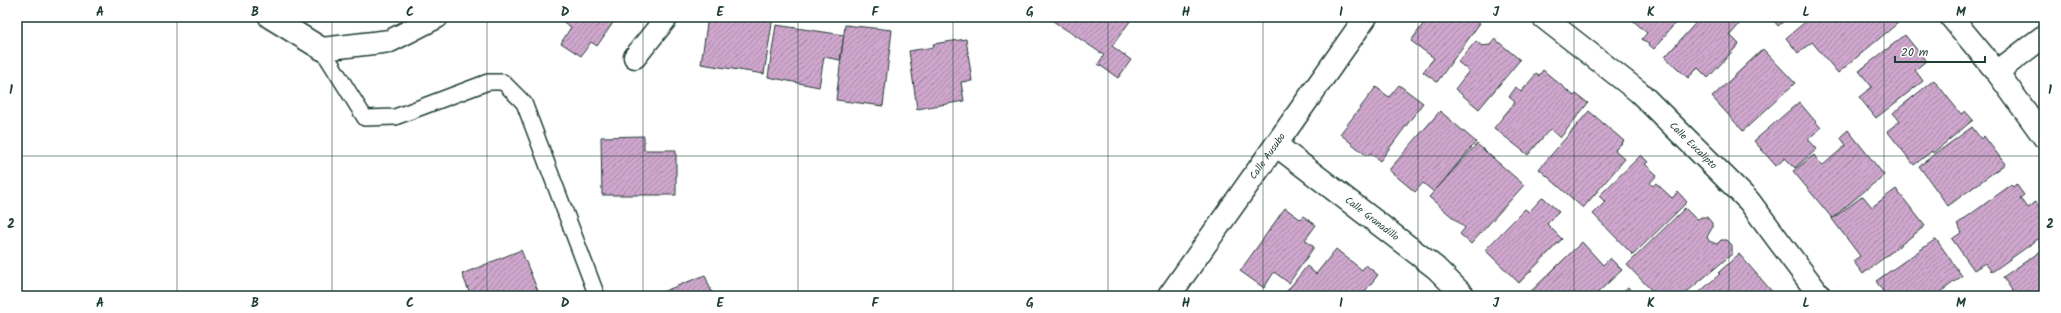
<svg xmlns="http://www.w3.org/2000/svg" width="2061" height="313" font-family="Kalam,sans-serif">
<defs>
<pattern id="building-hatch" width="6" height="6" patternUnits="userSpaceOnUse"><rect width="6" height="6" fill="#cfa6cd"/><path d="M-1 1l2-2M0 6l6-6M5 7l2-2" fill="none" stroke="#a788a7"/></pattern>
</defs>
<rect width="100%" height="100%" fill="#fff"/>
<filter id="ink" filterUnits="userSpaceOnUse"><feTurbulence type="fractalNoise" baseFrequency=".025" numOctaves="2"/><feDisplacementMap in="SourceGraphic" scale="8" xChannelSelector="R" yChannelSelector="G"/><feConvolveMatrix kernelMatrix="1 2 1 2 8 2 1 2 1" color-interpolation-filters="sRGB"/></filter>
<g filter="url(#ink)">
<!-- building -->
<g fill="url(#building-hatch)" stroke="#1f3d34">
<path d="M556,17H617L597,46L591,42L581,56L561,43L571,27Z"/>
<path d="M708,17H773L764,74L701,64Z"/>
<path d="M1047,17H1133L1112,46L1131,60L1118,78L1098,64L1104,55Z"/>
<path d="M1428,17H1472L1480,23L1437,82L1423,72L1434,58L1411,41Z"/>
<path d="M1629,17H1680L1654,49L1642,39L1647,33Z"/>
<path d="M1701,17H1740L1743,20L1730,35L1739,44L1708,78L1698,68L1688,78L1665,57Z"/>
<path d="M1771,17H1789L1778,26Z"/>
<path d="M1811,17H1892L1898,23L1838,73L1812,42L1798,53L1786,38Z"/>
<path d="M776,25L844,35L840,60L824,57L819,87L768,77Z"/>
<path d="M845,25L892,30L883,106L836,100Z"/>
<path d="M1905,35L1926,61L1915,70L1923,81L1876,118L1859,97L1872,87L1859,71Z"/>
<path d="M966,39L972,81L961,82L964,101L917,109L909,51L934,47L933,44Z"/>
<path d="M1495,39L1520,60L1479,109L1455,89L1469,71L1458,62L1476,41L1482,46L1490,45Z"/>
<path d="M1763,49L1795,83L1743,131L1712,97Z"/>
<path d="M1543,70L1574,96L1576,94L1588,103L1560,138L1550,129L1528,155L1494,128L1515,102L1509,97L1516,87L1521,92L1536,74L1539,76Z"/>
<path d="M1934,80L1961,114L1965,111L1973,120L1933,153L1932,151L1914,165L1887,131L1900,121L1893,113Z"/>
<path d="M1399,85L1423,103L1380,161L1370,153L1367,156L1340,134L1376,87L1389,97Z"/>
<path d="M1799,102L1821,128L1808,139L1817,149L1795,168L1785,158L1776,166L1754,141Z"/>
<path d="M1440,111L1476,142L1434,192L1423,183L1415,192L1389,170Z"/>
<path d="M1589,111L1624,141L1615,150L1625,159L1583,208L1539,169Z"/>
<path d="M1972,127L1981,139L1984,136L2005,164L1948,206L1919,166Z"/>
<path d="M1848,130L1884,175L1832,218L1793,171L1814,155L1822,166L1846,145L1840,137Z"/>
<path d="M644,136V150H676V195H602L601,137Z"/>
<path d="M1477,144L1524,185L1471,244L1460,234L1465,228L1429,197Z"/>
<path d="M1641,155L1648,162L1645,164L1657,175L1650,183L1653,186L1656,183L1672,198L1678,192L1687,202L1633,255L1593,214L1605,202L1599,196Z"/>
<path d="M2016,184L2024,195L2020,198L2027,208L2036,202L2044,213V235L1992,272L1985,263L1974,270L1952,239L1962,232L1957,224L2011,185L2013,187Z"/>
<path d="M1896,189L1925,226L1863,274L1853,261L1860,256L1832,219L1863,196L1872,207Z"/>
<path d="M1543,197L1559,212L1547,224L1562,239L1519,283L1485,250L1525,209L1529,212Z"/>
<path d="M1285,208L1300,219L1303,216L1316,225L1305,240L1314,247L1289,283L1274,272L1264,288L1240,271Z"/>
<path d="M1685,208L1697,220L1701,217H1707L1712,223V228L1707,237L1709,241L1717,244L1721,240H1727L1732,245V254L1682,296H1657L1627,265Z"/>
<path d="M1936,239L1962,276L1935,296H1886L1876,281Z"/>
<path d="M1582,242L1603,265L1610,258L1622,270L1594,296H1526Z"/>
<path d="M1336,249L1362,270L1366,265L1378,275L1361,296H1283L1307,266L1316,274Z"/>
<path d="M2044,249V296H2041L2039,292L2033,296H2016L2003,277Z"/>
<path d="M521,250L540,296H471L462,274Z"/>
<path d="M1739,254L1776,296H1695L1720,274L1718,273Z"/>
<path d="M705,275L713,296H652Z"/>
<path d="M1628,287L1636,296H1618Z"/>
</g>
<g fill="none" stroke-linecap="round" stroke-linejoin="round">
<!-- service casing -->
<g stroke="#1f3d34" stroke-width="18">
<path id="service" d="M322,49L365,118L395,117L488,82H503L524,103L597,296"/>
</g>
<!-- minor casing -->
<g stroke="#1f3d34" stroke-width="25">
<g id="minor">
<path d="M270,17L322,49L390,41L437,17"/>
<path id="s1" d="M1543,17L1639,92L1749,201L1820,296"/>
<path d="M1951,17L1997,72L2044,137"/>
<path d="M635,57L667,17"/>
<path d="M1997,72L2044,36"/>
<path id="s2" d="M1276,145L1436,268L1464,296"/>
<path id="s3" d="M1169,296L1366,17"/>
</g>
</g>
<!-- service -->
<use href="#service" stroke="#fff" stroke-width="15"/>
<!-- minor -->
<use href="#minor" stroke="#fff" stroke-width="22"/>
</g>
</g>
<!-- grid -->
<path fill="none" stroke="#1f3d34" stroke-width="1" stroke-opacity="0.55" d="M177,17V296M332,17V296M487,17V296M643,17V296M798,17V296M953,17V296M1108,17V296M1263,17V296M1418,17V296M1574,17V296M1729,17V296M1884,17V296M17,156H2044"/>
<g text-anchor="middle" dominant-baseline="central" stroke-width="4" stroke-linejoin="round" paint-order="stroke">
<!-- street labels -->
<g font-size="10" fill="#1f3d34" stroke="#fff">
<text stroke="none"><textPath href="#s1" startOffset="198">Calle Eucalipto</textPath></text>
<text stroke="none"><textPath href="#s3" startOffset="171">Calle Ausubo</textPath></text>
<text stroke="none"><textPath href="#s2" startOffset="121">Calle Granadillo</textPath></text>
</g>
</g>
<!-- margin -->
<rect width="2061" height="313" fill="none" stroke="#fff" stroke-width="44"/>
<!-- scale -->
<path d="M1895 56v6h90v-6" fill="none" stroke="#1f3d34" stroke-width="2"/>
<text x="1901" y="56" font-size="12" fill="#1f3d34" stroke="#ffffff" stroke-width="3" paint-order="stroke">20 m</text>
<rect x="22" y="22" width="2017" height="269" fill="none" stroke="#1f3d34" stroke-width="1.5"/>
<g font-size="13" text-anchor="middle" font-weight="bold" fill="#1f3d34">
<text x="100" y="16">A</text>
<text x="255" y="16">B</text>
<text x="410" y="16">C</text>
<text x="565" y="16">D</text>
<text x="720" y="16">E</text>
<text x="875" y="16">F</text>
<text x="1030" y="16">G</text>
<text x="1186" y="16">H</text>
<text x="1341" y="16">I</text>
<text x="1496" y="16">J</text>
<text x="1651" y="16">K</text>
<text x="1806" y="16">L</text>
<text x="1961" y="16">M</text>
<text x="11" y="94">1</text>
<text x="2050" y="94">1</text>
<text x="11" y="228">2</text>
<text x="2050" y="228">2</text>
<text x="100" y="307">A</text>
<text x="255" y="307">B</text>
<text x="410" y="307">C</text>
<text x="565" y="307">D</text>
<text x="720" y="307">E</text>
<text x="875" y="307">F</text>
<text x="1030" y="307">G</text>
<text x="1186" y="307">H</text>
<text x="1341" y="307">I</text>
<text x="1496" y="307">J</text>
<text x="1651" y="307">K</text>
<text x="1806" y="307">L</text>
<text x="1961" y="307">M</text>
</g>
</svg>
